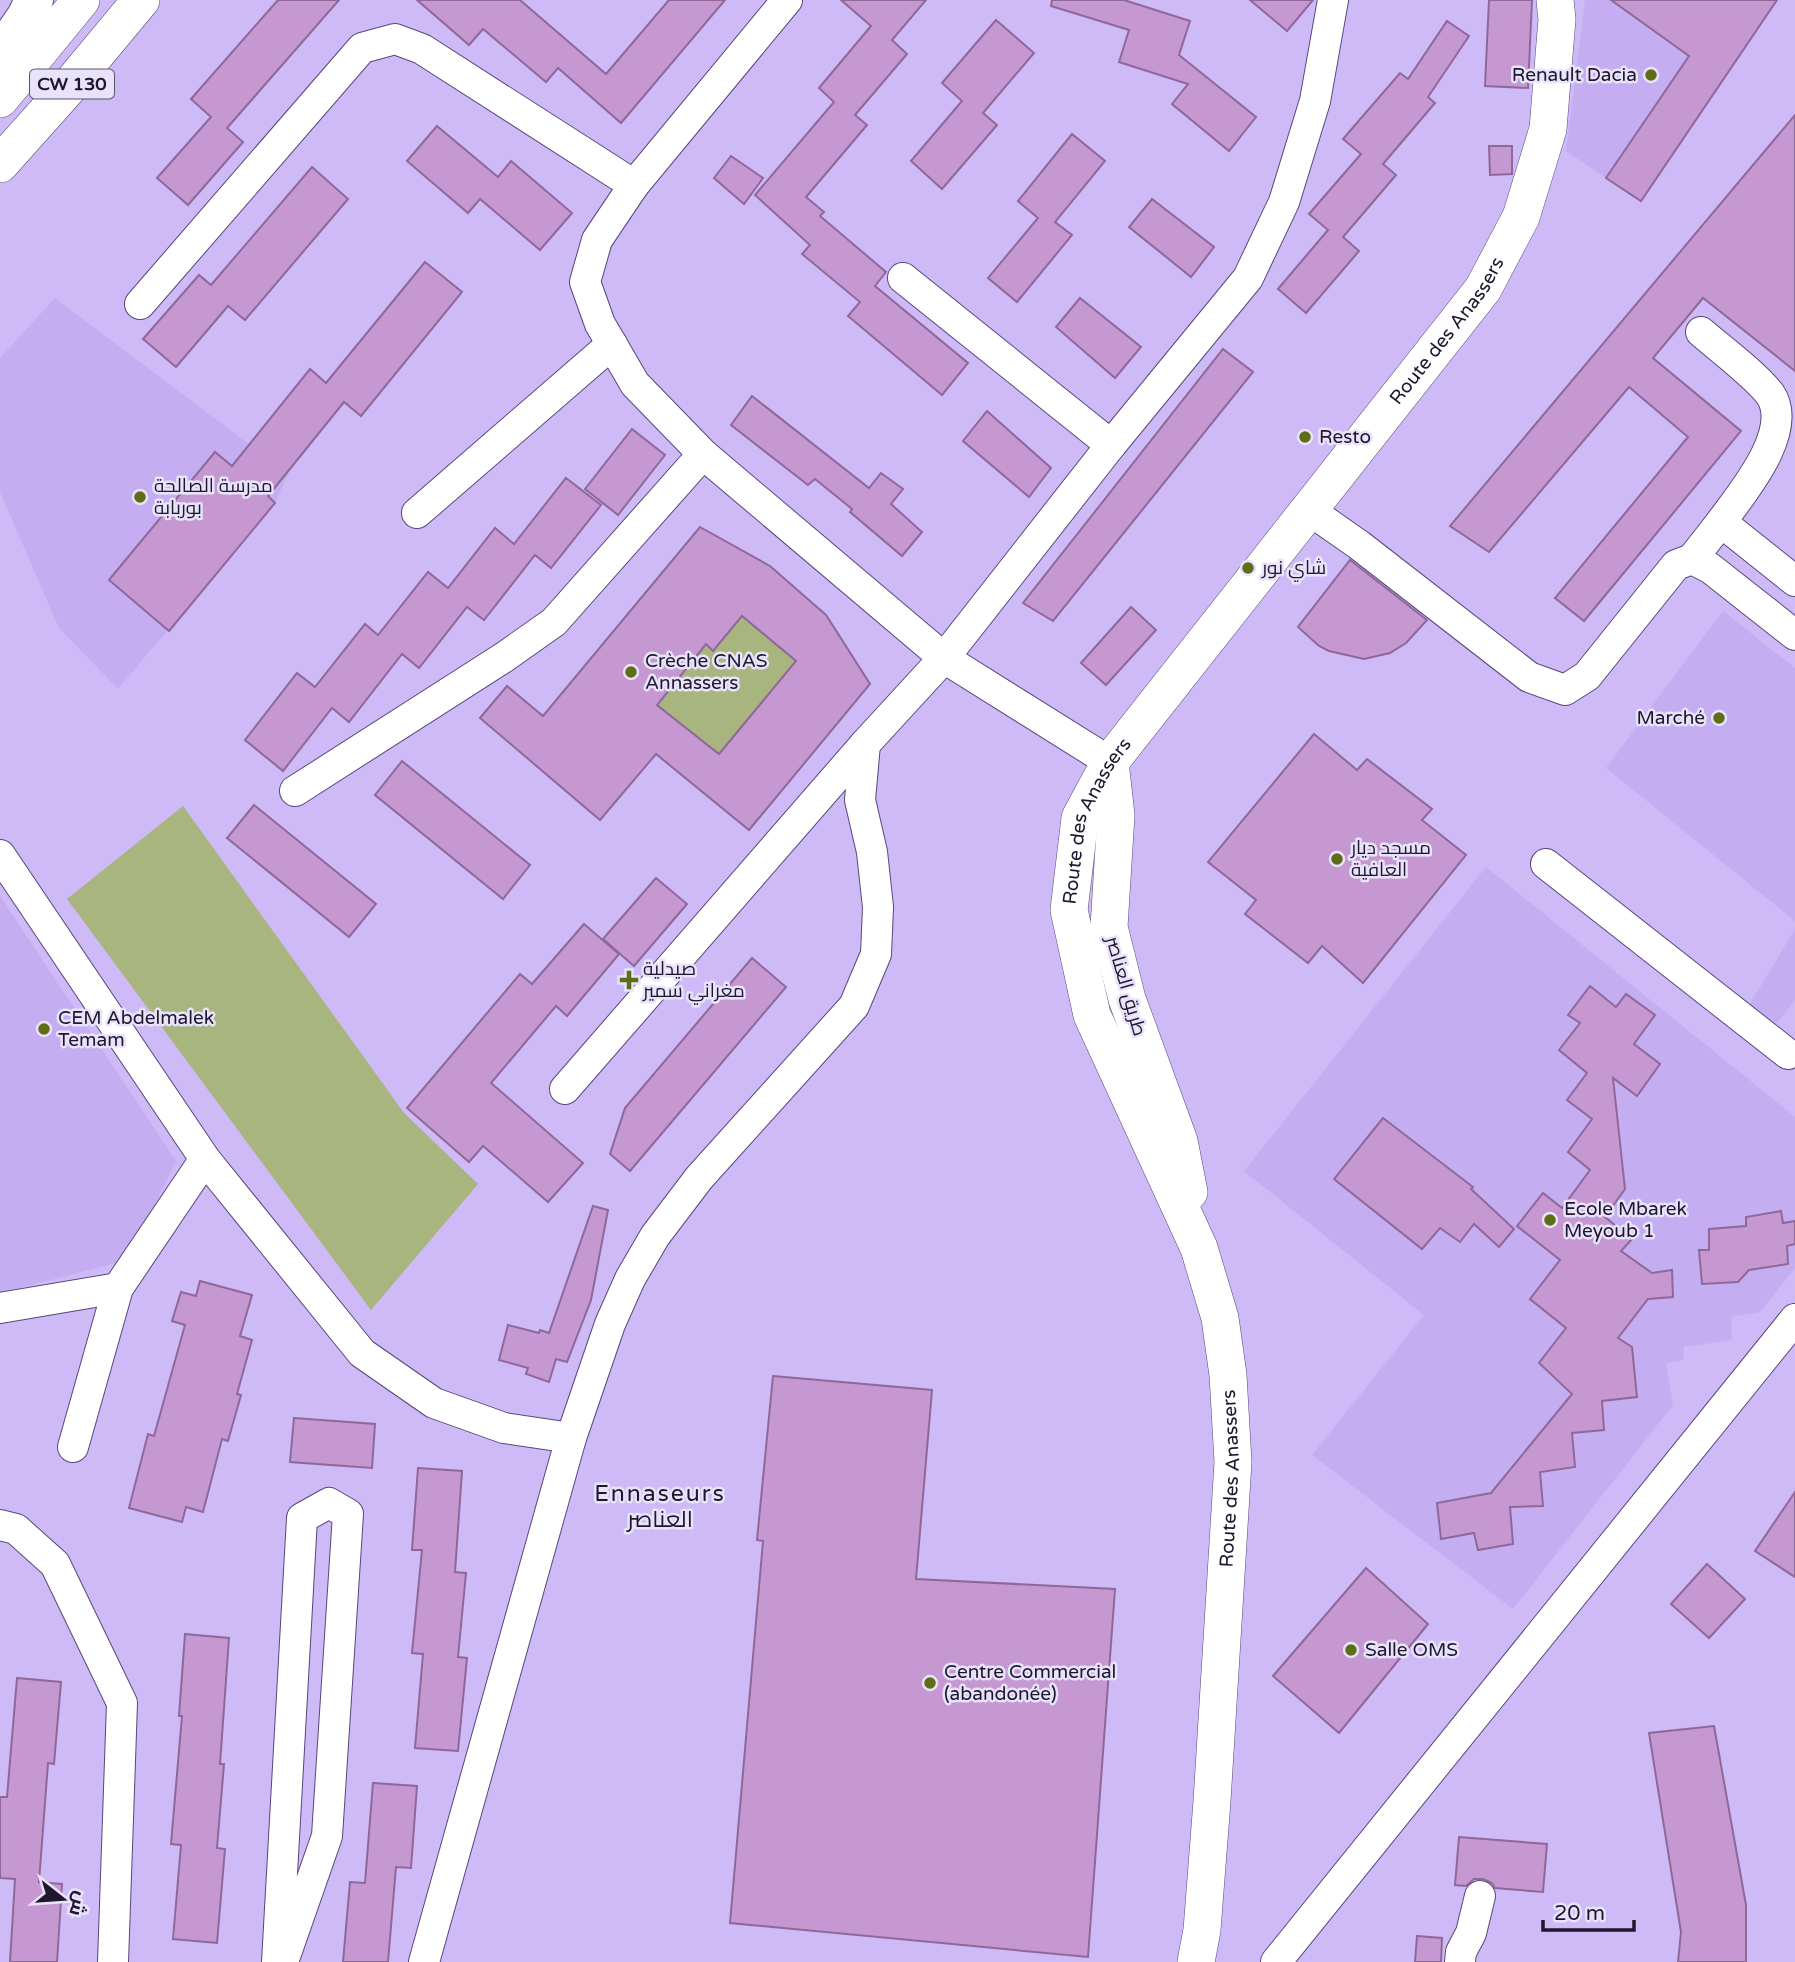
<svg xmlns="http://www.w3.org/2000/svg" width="1795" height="1962" font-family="'Varela Round',Cairo,sans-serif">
<rect width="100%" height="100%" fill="#cdbaf7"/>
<!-- built -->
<g fill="#c4aef1">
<path d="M1585,0H1777L1641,201L1566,151Z"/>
<path d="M55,298L288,474L275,503L118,689L59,628L0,492V358Z"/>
<path d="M1723,611L1795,668V921L1606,768Z"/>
<path d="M1486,867L1795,1117V1268L1760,1312L1731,1317L1732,1340L1684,1347L1683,1360L1666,1363L1673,1405L1513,1609L1312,1455L1424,1315L1244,1171Z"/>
<path d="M0,896L176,1161L128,1260L0,1293Z"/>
<path d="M1795,929V1000L1774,1026L1748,1007Z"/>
</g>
<!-- green -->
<g fill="#a8b57e">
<path d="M742,616L796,661L719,754L657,705L706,644L714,650Z"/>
<path d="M183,806L404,1113L478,1184L371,1310L67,899Z"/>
</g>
<!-- building -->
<g fill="#c698d2" stroke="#8f689a" stroke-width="2" fill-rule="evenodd">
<path d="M278,0H339L227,128L243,142L188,205L157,178L211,117L191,99Z"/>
<path d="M417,0H520L606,74L669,0H725L621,123L558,68L546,82L483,29L469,45Z"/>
<path d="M841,0H926L892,40L907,54L855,115L867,125L806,197L824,212L820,216L886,272L875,286L968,363L942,395L848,316L860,302L802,254L810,245L755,195L834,102L819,88L871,26Z"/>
<path d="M1052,0H1124L1190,21L1179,55L1256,117L1229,151L1172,104L1188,84L1119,62L1129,30L1051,6Z"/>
<path d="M1250,0H1313L1287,31Z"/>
<path d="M1489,0H1532L1528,88L1485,86Z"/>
<path d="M1611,0H1777L1641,201L1606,178L1689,56Z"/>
<path d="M996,20L1034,53L983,113L997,125L942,189L911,161L962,101L942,83Z"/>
<path d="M1447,21L1469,36L1428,97L1435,103L1383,164L1396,175L1343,237L1359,251L1306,313L1278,289L1328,230L1309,214L1361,154L1343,139L1400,73L1408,79Z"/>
<path d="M1795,115V371L1703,298L1653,358L1741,431L1584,621L1555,598L1688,437L1629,387L1489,552L1450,526Z"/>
<path d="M437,126L498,177L511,161L572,213L540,250L480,199L468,213L407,161Z"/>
<path d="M1072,134L1105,161L1055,222L1072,235L1017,302L988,278L1038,218L1018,201Z"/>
<path d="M1489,146H1512V174L1490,175Z"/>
<path d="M731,156L763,178L744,204L714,178Z"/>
<path d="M312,167L348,199L245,320L228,306L176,367L143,339L199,275L211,285Z"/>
<path d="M1152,199L1214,247L1191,277L1129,227Z"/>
<path d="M425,262L462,292L361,416L344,402L268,496L275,503L169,631L109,580L215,452L232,466L310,369L326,383Z"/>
<path d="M1080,298L1141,347L1115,378L1056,327Z"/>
<path d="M1223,349L1253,372L1053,621L1023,603Z"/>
<path d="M752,396L869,488L881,473L903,489L891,504L922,532L902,556L850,512L852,509L815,479L808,485L731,425Z"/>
<path d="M987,411L1051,468L1029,497L963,441Z"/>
<path d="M632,429L665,455L618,515L585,489Z"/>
<path d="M566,478L601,505L551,568L535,555L484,620L467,607L419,668L402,654L349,722L332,708L283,771L245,740L297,673L315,687L365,624L378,635L428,572L448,588L495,528L514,544Z"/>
<path d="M700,527L770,566L826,615L870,684L749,830L656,754L600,820L480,718L507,686L543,716ZM742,616L796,661L719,754L657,705L706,644L713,651Z"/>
<path d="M1350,560L1427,620L1406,643L1390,653L1364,659L1329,651L1319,646L1298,627Z"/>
<path d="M1131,607L1156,630L1106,685L1081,663Z"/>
<path d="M1314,734L1357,770L1367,759L1432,809L1422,820L1466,855L1363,983L1322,946L1308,963L1245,914L1256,900L1208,862Z"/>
<path d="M402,761L530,865L503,899L375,795Z"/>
<path d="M254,805L376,904L349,937L227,838Z"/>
<path d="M656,878L687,904L634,966L603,939Z"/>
<path d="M584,924L619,954L567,1016L556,1006L491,1083L583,1163L548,1202L483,1146L469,1162L407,1108L520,974L532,984Z"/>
<path d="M752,958L786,987L630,1171L610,1154L625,1108Z"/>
<path d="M1590,986L1616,1007L1626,994L1655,1015L1634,1044L1660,1064L1637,1096L1613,1078L1625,1189L1605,1217L1632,1239L1621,1251L1652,1273L1672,1270L1673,1297L1648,1299L1618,1338L1632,1347L1637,1397L1602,1401L1604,1430L1572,1433L1575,1467L1540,1472L1543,1506L1510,1507L1513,1544L1478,1550L1474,1533L1441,1539L1437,1503L1491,1493L1572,1394L1539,1363L1566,1328L1530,1299L1560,1260L1517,1226L1543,1193L1562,1208L1590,1170L1568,1152L1592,1119L1567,1100L1587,1073L1559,1050L1580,1023L1568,1015Z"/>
<path d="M1383,1118L1473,1187L1471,1189L1514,1229L1499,1247L1474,1224L1460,1242L1440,1228L1422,1249L1334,1179Z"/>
<path d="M593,1206L608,1210L591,1300L567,1362L556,1359L549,1382L526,1374L528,1368L499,1360L508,1325L539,1333L540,1330L549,1333Z"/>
<path d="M1781,1211L1783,1223L1795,1221V1244L1787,1246L1788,1264L1749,1270L1738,1282L1702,1284L1699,1250H1709V1229L1746,1226V1217Z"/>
<path d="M200,1281L252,1295L240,1336L252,1340L237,1394L241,1395L228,1441L222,1439L203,1512L186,1507L182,1522L129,1508L148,1434L154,1436L185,1325L172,1321L181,1292L196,1296Z"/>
<path d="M773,1376L932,1390L916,1579L1115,1589L1088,1957L730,1923L763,1541L757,1540Z"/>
<path d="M294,1418L375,1424L372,1468L290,1462Z"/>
<path d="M418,1468L462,1471L455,1572L466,1573L458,1657L467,1658L458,1751L415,1748L423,1654L412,1653L422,1550H412Z"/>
<path d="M1795,1492V1577L1755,1551Z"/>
<path d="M1707,1564L1745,1599L1709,1638L1671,1604Z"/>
<path d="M1366,1568L1428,1624L1339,1733L1273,1676Z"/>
<path d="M185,1634L229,1638L220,1764H224L217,1848L225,1849L217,1943L173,1939L181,1845L171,1844L182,1716H179Z"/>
<path d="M17,1678L61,1682L54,1764L48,1763L39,1882L62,1884L57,1962H10L15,1879L0,1878V1797H7Z"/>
<path d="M1714,1726L1746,1905V1962H1678L1681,1932L1649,1733Z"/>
<path d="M373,1783L417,1786L411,1868L396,1867L388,1962H343L350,1882L365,1883Z"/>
<path d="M1459,1837L1547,1844L1543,1892L1495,1888L1492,1883L1483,1879H1474L1466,1886L1455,1885Z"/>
<path d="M1417,1936L1442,1938L1441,1962H1415Z"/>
</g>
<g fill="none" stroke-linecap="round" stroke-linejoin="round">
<!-- minor casing -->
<g stroke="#59477b" stroke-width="32">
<g id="minor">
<path d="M787,0L634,185L597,240L585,282L600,324L635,384L703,454L944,658L1110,762"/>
<path d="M903,278L1111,445"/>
<path d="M140,304L362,48L395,39L422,49L634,185"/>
<path d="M1701,332C1723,351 1753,373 1770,394C1795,431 1742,493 1721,522"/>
<path d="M1309,510L1359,545L1529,677L1565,690L1587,676L1676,565L1692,559L1710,568L1795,635"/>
<path d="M417,513L612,344"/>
<path d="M1692,559L1721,522L1795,581"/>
<path d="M295,791L503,658L554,622L703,454"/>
<path d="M0,855L205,1159L362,1353L434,1403L504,1428L571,1438"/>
<path d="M1546,864L1788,1054"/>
<path d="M565,1089L865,744L944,658L1111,445L1248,278L1284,202L1315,101L1333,0"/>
<path d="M0,1308L118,1288"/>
<path d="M73,1447L118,1288L205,1159"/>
<path d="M0,1525L16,1529L55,1564L122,1703L113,1962"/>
<path d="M277,1962L302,1518L329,1503L348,1514L327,1836L283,1962"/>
<path d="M424,1962L571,1438L610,1324L630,1279L655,1236L699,1178L854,1006L876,954L878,907L872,852L860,800L865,744"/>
<path d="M1276,1962L1795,1319"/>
<path d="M1460,1962L1461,1952L1471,1933L1480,1896"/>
</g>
</g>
<!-- major casing -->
<g stroke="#59477b" stroke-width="38">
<g id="major">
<path d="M0,99L81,0"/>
<path d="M0,164L67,89L141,0"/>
<path d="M1110,762L1116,815L1109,927L1127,999L1179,1141L1189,1192"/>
<path id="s1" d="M1196,1962L1202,1930L1212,1801L1233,1462L1228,1375L1220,1318L1199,1248L1092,1015L1069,910L1080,818L1110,762L1483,289L1521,217L1548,129L1557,19L1555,0"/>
</g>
</g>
<!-- highway casing -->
<g stroke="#59477b" stroke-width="40">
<path id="highway" d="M0,54L26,17L34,0"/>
</g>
<!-- minor -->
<use href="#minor" stroke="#fff" stroke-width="30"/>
<!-- major -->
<use href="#major" stroke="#fff" stroke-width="37"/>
<!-- highway -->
<use href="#highway" stroke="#fff" stroke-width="38"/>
</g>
<!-- markers -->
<g fill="#5f6d18" stroke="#e9e2fb" stroke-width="2.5">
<circle cx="1651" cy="75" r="7"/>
<circle cx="1305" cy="437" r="7"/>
<circle cx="140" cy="497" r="7"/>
<circle cx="1248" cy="568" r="7"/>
<circle cx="631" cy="672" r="7"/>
<circle cx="1719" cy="718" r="7"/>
<circle cx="1337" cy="859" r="7"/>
<path d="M625.5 969.5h7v7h7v7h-7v7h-7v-7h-7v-7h7z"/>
<circle cx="44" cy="1029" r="7"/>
<circle cx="1550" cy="1220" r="7"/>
<circle cx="1351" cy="1650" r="7"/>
<circle cx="930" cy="1683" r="7"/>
</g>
<g text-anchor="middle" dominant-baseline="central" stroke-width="5" stroke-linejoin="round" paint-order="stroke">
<!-- shield labels -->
<rect fill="#e9e2fb" stroke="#5b546b" stroke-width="2" x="30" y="69.5" width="84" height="29" rx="5"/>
<g font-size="18" font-weight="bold" fill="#1e172d">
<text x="72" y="84">CW 130</text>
</g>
<!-- poi labels -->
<g font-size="19" fill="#1e172d" stroke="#e9e2fb" text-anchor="start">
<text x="1637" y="75" text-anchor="end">Renault Dacia</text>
<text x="1319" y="437">Resto</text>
<text x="154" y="486">مدرسة الصالحة<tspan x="154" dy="22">بوربابة</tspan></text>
<text x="1262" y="568">شاي نور</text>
<text x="645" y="661">Crèche CNAS<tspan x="645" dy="22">Annassers</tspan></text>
<text x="1705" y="718" text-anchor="end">Marché</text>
<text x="1351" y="848">مسجد ديار<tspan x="1351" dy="22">العافية</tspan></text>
<text x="643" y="969">صيدلية<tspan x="643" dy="22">مغراني سمير</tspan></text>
<text x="58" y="1018">CEM Abdelmalek<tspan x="58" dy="22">Temam</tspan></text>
<text x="1564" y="1209">Ecole Mbarek<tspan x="1564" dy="22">Meyoub 1</tspan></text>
<text x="1365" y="1650">Salle OMS</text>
<text x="944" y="1672">Centre Commercial<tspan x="944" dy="22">(abandonée)</tspan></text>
</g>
<!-- street labels -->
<g font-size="19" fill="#1e172d" stroke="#e9e2fb">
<text stroke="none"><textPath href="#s1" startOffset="1787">Route des Anassers</textPath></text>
<text stroke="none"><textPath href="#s1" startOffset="1178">Route des Anassers</textPath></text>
<text transform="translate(1126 986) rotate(74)">طريق العناصر</text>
<text stroke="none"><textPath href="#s1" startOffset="485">Route des Anassers</textPath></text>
</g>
<!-- quarter labels -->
<g font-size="23" letter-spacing="2" fill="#1e172d" stroke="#e9e2fb">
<text x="660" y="1494">Ennaseurs<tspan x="660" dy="26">العناصر</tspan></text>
</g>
</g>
<!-- north arrow -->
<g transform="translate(63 1899) rotate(107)" stroke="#e9e2fb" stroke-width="5" paint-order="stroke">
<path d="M0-5L12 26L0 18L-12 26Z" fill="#1e172d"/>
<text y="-10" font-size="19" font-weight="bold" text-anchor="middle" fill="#1e172d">ش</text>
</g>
<!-- scale -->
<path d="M1543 1920v10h91v-10" fill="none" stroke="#1e172d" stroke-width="3.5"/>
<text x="1554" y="1920" font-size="21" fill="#1e172d" stroke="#e9e2fb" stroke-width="5" paint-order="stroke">20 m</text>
</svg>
